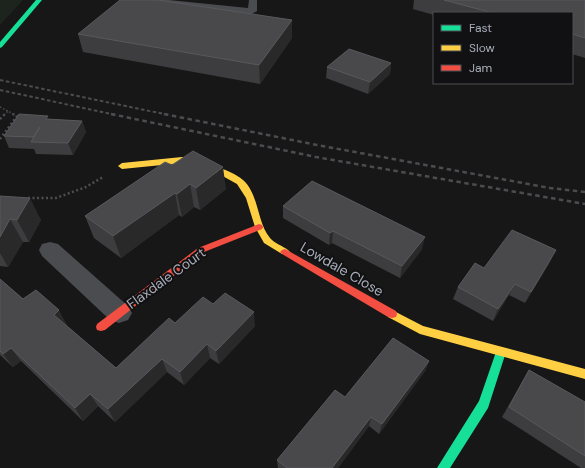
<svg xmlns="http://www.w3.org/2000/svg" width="585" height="468" font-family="'DM Sans',sans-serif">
<rect width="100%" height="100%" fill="#171717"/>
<!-- green -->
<path fill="#1d241e" d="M0,0H23L0,25Z"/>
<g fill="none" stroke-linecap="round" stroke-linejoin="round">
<!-- path-far1 -->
<g stroke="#4d4e52" stroke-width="1.5" stroke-dasharray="1.5 2" stroke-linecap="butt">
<path d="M0,107L8,111"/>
<path d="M4,115L8,111L14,115"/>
</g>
<!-- path -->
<g stroke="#4d4e52" stroke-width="2.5" stroke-dasharray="2 2.5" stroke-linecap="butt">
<path d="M0,119L5,114"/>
<path d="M0,139L17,116L13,114"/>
<path d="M28,198H56L86,187L103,177"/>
</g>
<!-- lane -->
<path fill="#4b4c50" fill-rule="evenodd" d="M138,0H169L248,8L249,0H257V11L252,14L142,3Z"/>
<!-- street -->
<path fill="#4b4c50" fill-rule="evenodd" d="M50,242L58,244L128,306L132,313L128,320L119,323L110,320L42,256L39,250L42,244Z"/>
<!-- fast -->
<g fill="#16e098" fill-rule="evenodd">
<path d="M36,0H42L2,47L0,48V42Z"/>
<path d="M501,347L505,349L506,352L488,408L450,468H437L479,401L496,352L497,349Z"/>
</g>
<!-- slow -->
<g fill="#ffcf43" fill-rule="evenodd">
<path d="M182,157C199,162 229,168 243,180C259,194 257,223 270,238C274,243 283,246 288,250L290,252L288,254H282L264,243L255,227L246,198L237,184L219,174L182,163L122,169L118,166L122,163Z"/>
<path d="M392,310L423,326L585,369V379L420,334L388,317L387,314L388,311Z"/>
</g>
<!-- jam -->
<g fill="#f24e42" fill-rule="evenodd">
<path d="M259,224L262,225L263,227L262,229L204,252L105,330L101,331L97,330L96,327L97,324L198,248Z"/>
<path d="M285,249L396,311L397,314L396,317L392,318L388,317L282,254L280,252L282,250Z"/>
</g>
<!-- rail-far1 -->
<g stroke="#4b4c4f" stroke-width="2" stroke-dasharray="3.5 2.5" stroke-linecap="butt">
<path d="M0,80L169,115"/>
<path d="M0,90L116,115"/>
</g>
<!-- rail -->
<g stroke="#4b4c4f" stroke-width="2.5" stroke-dasharray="4.5 3.5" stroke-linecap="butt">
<path d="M111,114L316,157L585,204"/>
<path d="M164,114L317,145L550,188L585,192"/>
</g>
</g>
<!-- wall -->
<g fill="#3d3d3f">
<path d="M414,0H585V58L572,54V13H434V15L413,9Z"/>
<path d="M292,20V38L260,84L83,52L78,34Z"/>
<path d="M391,63L390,74L368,94L326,78L327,67Z"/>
<path d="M50,119L82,121L86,132L73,155L36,154L34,149L9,148L4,136Z"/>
<path d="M172,165L226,189L200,210L194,207L182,217L179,215L121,258L94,238L85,216Z"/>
<path d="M0,196L41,220L29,242H23L8,267L0,266Z"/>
<path d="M283,206L422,249L400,278L332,243L329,245L283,218Z"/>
<path d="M550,262L525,303L509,295L493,321L453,299L458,287L484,268Z"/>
<path d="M0,279L23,299L67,325H66L116,368L175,323L213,304L255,326L219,364L210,358L184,385L167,372L115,422L98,406L83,421L21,361L13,367L0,355Z"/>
<path d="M429,361L425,371L379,434L369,426L338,468H278L277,460L345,397Z"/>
<path d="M529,370L585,402V468H581L502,417L523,380Z"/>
</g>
<!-- shaded-wall -->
<g fill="#29292a">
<path d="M292,20V38L260,84L259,65Z"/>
<path d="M391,63L390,74L368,94L370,82Z"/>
<path d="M82,121L86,132L73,155L68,143Z"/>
<path d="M223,167L226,189L200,210L196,188Z"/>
<path d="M190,184L194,207L182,217L177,194Z"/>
<path d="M175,193L179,215L121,258L113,236Z"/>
<path d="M30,198L41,220L29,242L17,220Z"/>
<path d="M10,219L23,242L8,267L0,253V237Z"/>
<path d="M333,231L332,243L329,245L330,233Z"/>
<path d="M425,237L422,249L400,278L402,266Z"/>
<path d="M556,250L550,262L525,303L531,292Z"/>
<path d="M515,284L509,295L493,321L498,309Z"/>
<path d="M59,310L67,325L62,329L54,315Z"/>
<path d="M254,312L255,326L219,364L216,351Z"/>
<path d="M207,344L210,358L184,385L180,372Z"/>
<path d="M11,348L21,361L13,367L3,354Z"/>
<path d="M162,359L167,372L115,422L108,409Z"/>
<path d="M429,361L425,371L379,434L382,424Z"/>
<path d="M90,394L98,406L83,421L75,408Z"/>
<path d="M371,417L369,426L338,468H332Z"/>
</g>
<!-- building -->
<g fill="#49494c" stroke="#58595d">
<path d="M120,0H158L292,20L259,65L78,34Z"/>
<path d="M444,0H585V38L572,34V13H493Z"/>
<path d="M349,49L391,63L370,82L327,67Z"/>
<path d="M19,114L48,116L46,119L82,121L68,143L31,142L40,127L33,137L4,136Z"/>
<path d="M193,151L223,167L196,188L190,184L177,194L175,193L113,236L85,216L165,162L172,165Z"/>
<path d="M312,181L425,237L402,266L333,231L330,233L283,206Z"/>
<path d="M0,196L30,198L17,220L10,219L0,237Z"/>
<path d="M512,230L556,250L531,292L515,284L498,309L458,287L475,263L484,268Z"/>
<path d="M0,279L23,299L36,290L59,310L54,315L116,368L169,318L175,323L203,297L213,304L225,293L254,312L216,351L207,344L180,372L162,359L108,409L90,394L75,408L11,348L3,354L0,351Z"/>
<path d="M393,338L429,361L382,424L371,417L332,468H287L277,460L335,390L345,397Z"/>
<path d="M529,370L585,402V456L509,407Z"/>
</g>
<g text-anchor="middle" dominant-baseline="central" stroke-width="4" stroke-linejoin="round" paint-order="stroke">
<!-- street labels -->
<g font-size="14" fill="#a8adb8" stroke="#111113">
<text transform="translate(342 269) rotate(30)">Lowdale Close</text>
<text transform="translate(166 278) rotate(-36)">Flaxdale Court</text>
</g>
</g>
<!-- legend -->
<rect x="433" y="12" width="140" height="72" fill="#111113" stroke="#4d4f55"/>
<rect x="441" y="25" width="20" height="6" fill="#16e098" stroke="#4d4f55"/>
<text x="469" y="32" font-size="12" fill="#a8adb8">Fast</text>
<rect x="441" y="45" width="20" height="6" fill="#ffcf43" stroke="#4d4f55"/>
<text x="469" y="52" font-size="12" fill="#a8adb8">Slow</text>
<rect x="441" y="65" width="20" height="6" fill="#f24e42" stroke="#4d4f55"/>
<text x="469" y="72" font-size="12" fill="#a8adb8">Jam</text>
</svg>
